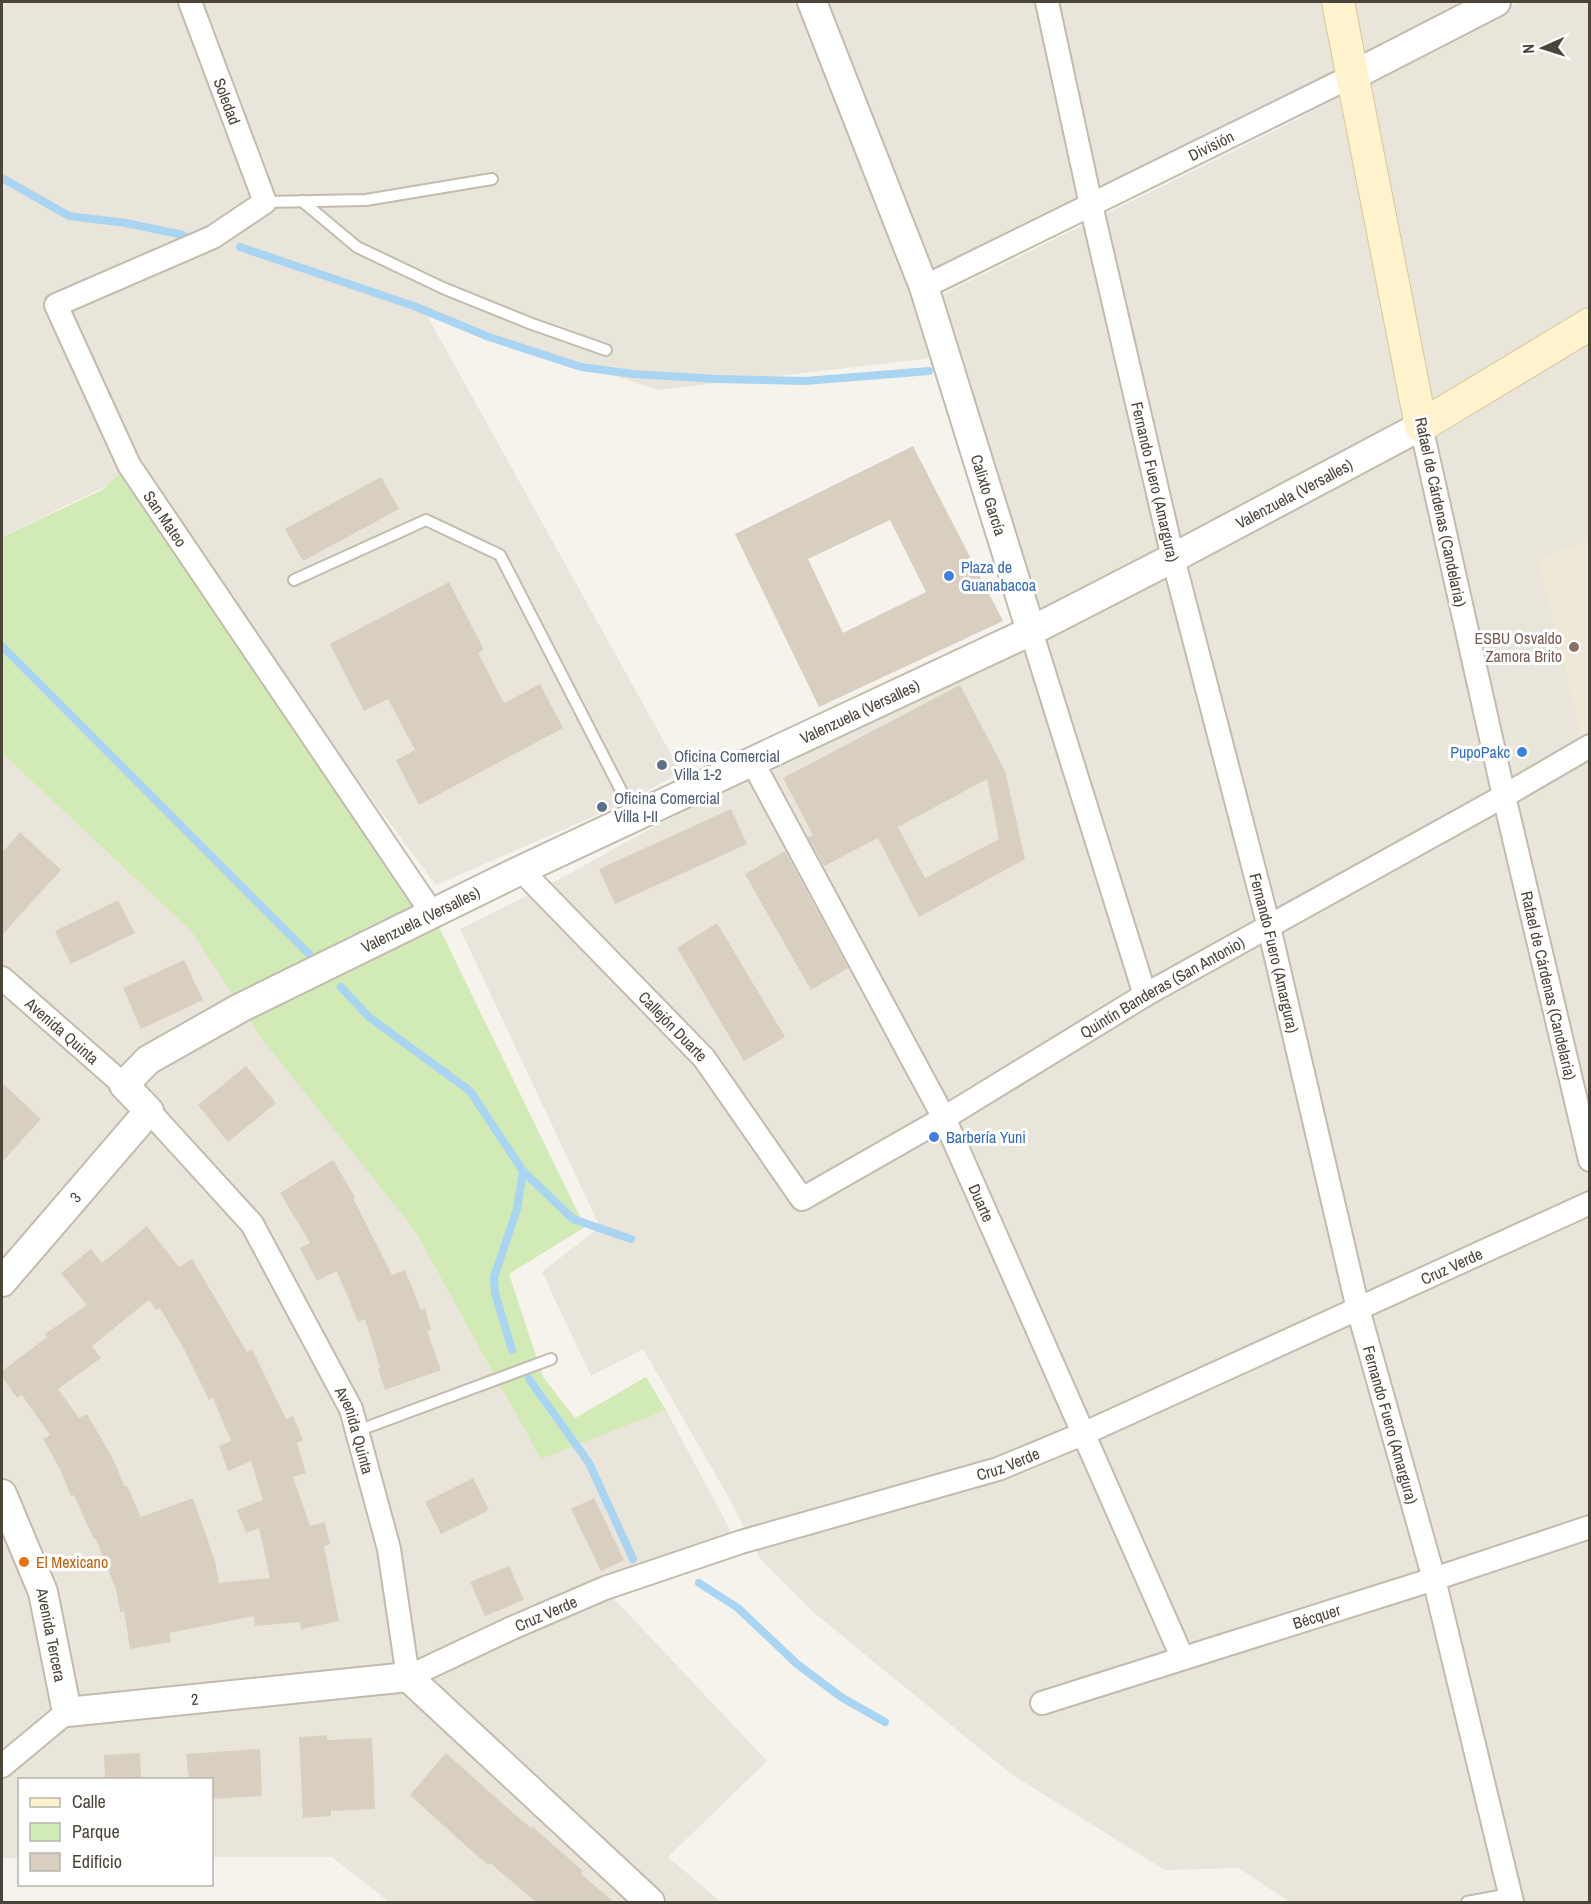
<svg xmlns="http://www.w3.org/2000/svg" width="1591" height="1904" font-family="'Archivo Narrow',sans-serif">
<rect width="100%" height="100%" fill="#f6f3ec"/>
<!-- residential -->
<g fill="#eae5da">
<path d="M2,2H1496L924,287L941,357L658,390L426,314L681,772L627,802L436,885L129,475L3,536L2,532Z"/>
<path d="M1518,2H1589V1902H1290L1239,1868L1165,1870L1011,1774L813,1612L760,1559L729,1498L643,1349L591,1376L542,1272L600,1227L460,929L554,882L781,757L1036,635L937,297L1286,125Z"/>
<path d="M2,753L191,931L264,1042L415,1231L541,1458L666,1410L735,1539L605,1589L767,1761L668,1857L721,1902H389L332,1857H212V1780H20L19,1858H2Z"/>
</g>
<!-- education -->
<path fill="#efe8d6" d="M1589,540L1590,734L1582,739L1538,560Z"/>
<!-- green -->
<path fill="#d2eab5" d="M129,465L432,913L585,1227L509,1274L543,1377L575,1418L646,1377L666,1410L541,1459L415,1231L264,1042L191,931L2,753V532L4,536L102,490Z"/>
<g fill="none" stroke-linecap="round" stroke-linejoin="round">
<!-- stream -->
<g stroke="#a9d4f2" stroke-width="8">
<path d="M2,178L69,216L126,223L183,235"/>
<path d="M240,247L414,306L489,337L581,367L633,374L717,379L805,381L929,371"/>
<path d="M2,646L309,954"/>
<path d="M341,987L369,1017L470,1091L523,1171L573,1219L631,1239"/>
<path d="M512,1350L495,1293L494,1277L517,1209L523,1171"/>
<path d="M529,1379L589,1463L633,1559"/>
<path d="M699,1583L738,1608L797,1664L841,1697L885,1722"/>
</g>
</g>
<!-- building -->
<g fill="#d8cfc1" fill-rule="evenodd">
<path d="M913,446L1003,621L819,707L735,534ZM890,520L926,592L843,633L808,559Z"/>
<path d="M381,477L399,509L303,561L285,529Z"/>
<path d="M449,582L484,650L478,653L504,703L540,684L563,728L419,805L396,760L415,750L388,699L364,711L330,644Z"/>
<path d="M960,685L1005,771L1025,859L919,917L878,838L824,866L808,837L813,835L783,778ZM987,779L999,839L925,878L898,827Z"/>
<path d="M731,809L747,844L615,904L599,869Z"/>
<path d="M20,832L61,870L2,935V853Z"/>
<path d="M785,851L848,968L811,990L745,874Z"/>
<path d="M118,900L135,933L71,964L55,931Z"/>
<path d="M717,923L785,1037L744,1061L677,948Z"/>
<path d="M184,960L203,1000L141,1029L123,988Z"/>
<path d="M246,1066L276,1103L228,1142L198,1105Z"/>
<path d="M2,1083L41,1119L2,1162Z"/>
<path d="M333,1160L355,1197L353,1198L392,1275L405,1270L421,1310L425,1308L431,1330L427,1331L441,1370L385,1390L378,1369L380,1368L365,1319L358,1322L337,1271L317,1281L300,1248L310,1243L280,1193Z"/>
<path d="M147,1226L179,1267L192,1259L247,1352L252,1349L286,1419L293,1416L303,1440L297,1443L306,1473L293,1477L310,1526L325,1522L330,1544L324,1546L339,1621L301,1629L300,1622L255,1626L254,1616L169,1633L171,1642L130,1649L124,1611L120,1612L116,1589L96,1539L94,1540L74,1495L71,1496L60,1469L43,1439L50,1435L22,1395L17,1398L2,1377V1371L47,1337L45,1334L87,1305L61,1273L91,1249L102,1263ZM149,1300L156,1310L160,1308L184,1349L209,1400L213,1398L231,1441L219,1446L228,1471L251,1461L263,1500L237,1510L246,1533L259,1528L270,1578L219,1583L215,1561L193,1498L141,1517L127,1486L125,1487L113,1459L87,1414L79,1418L58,1389L101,1358L92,1346Z"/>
<path d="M473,1478L489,1510L441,1534L425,1502Z"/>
<path d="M594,1498L624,1560L601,1571L571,1509Z"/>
<path d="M509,1566L524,1600L485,1616L470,1582Z"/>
<path d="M327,1735V1740L372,1738L375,1809L331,1811V1816L303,1818L299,1737Z"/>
<path d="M260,1749L262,1796L212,1799V1779H189L186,1754Z"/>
<path d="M140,1753L141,1779H105L104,1755Z"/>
<path d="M446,1753L503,1804L531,1828L532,1826L583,1871L581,1874L614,1902H536L490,1863L488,1865L466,1846L410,1795Z"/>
</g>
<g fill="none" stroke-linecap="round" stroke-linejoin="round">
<!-- service casing -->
<g stroke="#c2bbae" stroke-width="14">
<g id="service">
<path d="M302,201L357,247L443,288L532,324L606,350"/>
<path d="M265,202L366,200L492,179"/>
<path d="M294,580L426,520L500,555L627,802L632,817"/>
<path d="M357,1431L551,1359"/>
<path d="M1467,1902L1510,1894"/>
</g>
</g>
<!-- minor casing -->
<g stroke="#c2bbae" stroke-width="26">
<g id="minor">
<path id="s1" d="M190,2L265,202L213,237L56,305L129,465L432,913"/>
<path id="s2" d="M1047,2L1091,205L1173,558L1269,927L1358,1309L1434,1579L1512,1902"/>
<path id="s3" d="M924,287L1354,75"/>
<path id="s4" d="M1421,426L1504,796L1590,1160"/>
<path d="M1031,631L1145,995"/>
<path id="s5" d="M752,761L944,1118L1182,1657"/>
<path id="s6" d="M521,870L704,1058L802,1199L944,1118L1145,995L1504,796L1590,746"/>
<path id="s7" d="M2,978L124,1085"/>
<path id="s8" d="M149,1111L252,1224L351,1409L389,1549L408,1677L512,1628L605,1588L741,1542L998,1469L1085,1433L1590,1203"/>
<path id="s9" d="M1042,1703L1434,1579L1590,1527"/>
<path d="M2,1766L67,1712"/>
</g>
</g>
<!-- tertiary casing -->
<g stroke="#c2bbae" stroke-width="32">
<g id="tertiary">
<path id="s10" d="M812,2L924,287L1031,631"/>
<path d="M1354,75L1496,2"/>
<path id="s11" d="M2,1282L149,1111L124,1085L148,1060L240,1008L521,870L1031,631L1173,558L1421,426"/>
<path id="s12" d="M2,1494L43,1592L67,1712L408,1677L650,1902"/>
</g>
</g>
<!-- secondary casing -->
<g stroke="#d6c79b" stroke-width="34">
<path id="secondary" d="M1338,2L1421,426L1590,324"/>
</g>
<!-- service -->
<use href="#service" stroke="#fff" stroke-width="10"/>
<!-- minor -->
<use href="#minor" stroke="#fff" stroke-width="22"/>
<!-- tertiary -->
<use href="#tertiary" stroke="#fff" stroke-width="28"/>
<!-- secondary -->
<use href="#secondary" stroke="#fff3cd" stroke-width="32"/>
</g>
<!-- markers -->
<g fill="#3f7fe0" stroke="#fff" stroke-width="2">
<circle cx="949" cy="576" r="6"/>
<circle cx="1522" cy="752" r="6"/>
<circle cx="934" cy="1137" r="6"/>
</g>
<circle fill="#8d6e63" stroke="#fff" stroke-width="2" cx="1574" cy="647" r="6"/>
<g fill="#5c6f8a" stroke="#fff" stroke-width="2">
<circle cx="662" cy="765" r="6"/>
<circle cx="602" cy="807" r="6"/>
</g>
<circle fill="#e8710a" stroke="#fff" stroke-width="2" cx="24" cy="1562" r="6"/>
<g text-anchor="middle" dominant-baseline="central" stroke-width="6" stroke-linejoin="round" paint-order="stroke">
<!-- street labels -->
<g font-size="16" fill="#4b4439" stroke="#fff">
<text stroke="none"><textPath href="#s1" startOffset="106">Soledad</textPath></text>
<text stroke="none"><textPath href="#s3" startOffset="320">División</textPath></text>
<text stroke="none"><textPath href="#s2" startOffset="492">Fernando Fuero (Amargura)</textPath></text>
<text stroke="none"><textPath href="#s11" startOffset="1575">Valenzuela (Versalles)</textPath></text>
<text stroke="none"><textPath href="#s10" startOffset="524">Calixto García</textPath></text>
<text transform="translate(1441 512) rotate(78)">Rafael de Cárdenas (Candelaria)</text>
<text stroke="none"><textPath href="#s1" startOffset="688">San Mateo</textPath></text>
<text stroke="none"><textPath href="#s11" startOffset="1089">Valenzuela (Versalles)</textPath></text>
<text stroke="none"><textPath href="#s11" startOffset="603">Valenzuela (Versalles)</textPath></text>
<text stroke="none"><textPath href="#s2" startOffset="978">Fernando Fuero (Amargura)</textPath></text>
<text stroke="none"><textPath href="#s4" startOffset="574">Rafael de Cárdenas (Candelaria)</textPath></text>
<text stroke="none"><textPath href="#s6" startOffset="852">Quintín Banderas (San Antonio)</textPath></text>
<text stroke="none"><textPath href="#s6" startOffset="218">Callejón Duarte</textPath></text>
<text stroke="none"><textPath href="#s7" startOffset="80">Avenida Quinta</textPath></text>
<text stroke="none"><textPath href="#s11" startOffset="112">3</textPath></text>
<text stroke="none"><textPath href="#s5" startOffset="498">Duarte</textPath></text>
<text stroke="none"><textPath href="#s8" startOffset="1761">Cruz Verde</textPath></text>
<text stroke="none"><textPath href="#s2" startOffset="1464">Fernando Fuero (Amargura)</textPath></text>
<text stroke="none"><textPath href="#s8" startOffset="384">Avenida Quinta</textPath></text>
<text stroke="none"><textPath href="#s8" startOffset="1275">Cruz Verde</textPath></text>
<text stroke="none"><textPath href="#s8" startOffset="789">Cruz Verde</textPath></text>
<text stroke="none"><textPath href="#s9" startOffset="288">Bécquer</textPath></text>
<text stroke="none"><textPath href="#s12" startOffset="150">Avenida Tercera</textPath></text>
<text stroke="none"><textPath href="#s12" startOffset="357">2</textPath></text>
</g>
<!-- shop labels -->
<g font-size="16" fill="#366cbe" stroke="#fff" text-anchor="start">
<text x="961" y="567">Plaza de<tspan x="961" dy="18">Guanabacoa</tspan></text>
<text x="1510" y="752" text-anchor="end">PupoPakc</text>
<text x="946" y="1137">Barbería Yuni</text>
</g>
<!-- education labels -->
<g font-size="16" fill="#785e54" stroke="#fff" text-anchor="end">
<text x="1562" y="638">ESBU Osvaldo<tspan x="1562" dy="18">Zamora Brito</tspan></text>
</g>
<!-- service labels -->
<g font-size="16" fill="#4e5e75" stroke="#fff" text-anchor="start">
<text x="674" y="756">Oficina Comercial<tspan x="674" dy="18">Villa 1-2</tspan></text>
<text x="614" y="798">Oficina Comercial<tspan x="614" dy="18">Villa I-II</tspan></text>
</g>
<!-- food labels -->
<g font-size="16" fill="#c56008" stroke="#fff" text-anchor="start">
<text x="36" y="1562">El Mexicano</text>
</g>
</g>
<!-- border -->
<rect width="1591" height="1904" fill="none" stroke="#4b4439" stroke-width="6"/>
<!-- legend -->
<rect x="18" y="1778" width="195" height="108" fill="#ffffff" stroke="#b7b4b0" stroke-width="1.5"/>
<rect x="30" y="1798" width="30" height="9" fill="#fff3cd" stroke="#b7b4b0" stroke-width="1.5"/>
<text x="72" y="1808" font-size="18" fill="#4b4439">Calle</text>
<rect x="30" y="1823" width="30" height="18" fill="#d2eab5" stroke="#b7b4b0" stroke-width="1.5"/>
<text x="72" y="1838" font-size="18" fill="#4b4439">Parque</text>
<rect x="30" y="1853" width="30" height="18" fill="#d8cfc1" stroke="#b7b4b0" stroke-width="1.5"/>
<text x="72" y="1868" font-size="18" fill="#4b4439">Edificio</text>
<!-- north arrow -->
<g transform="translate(1543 48) rotate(267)" stroke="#ffffff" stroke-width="4.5" paint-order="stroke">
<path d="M0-4.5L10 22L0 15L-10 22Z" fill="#4b4439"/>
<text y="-9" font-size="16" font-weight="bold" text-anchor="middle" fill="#4b4439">N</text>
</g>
</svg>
